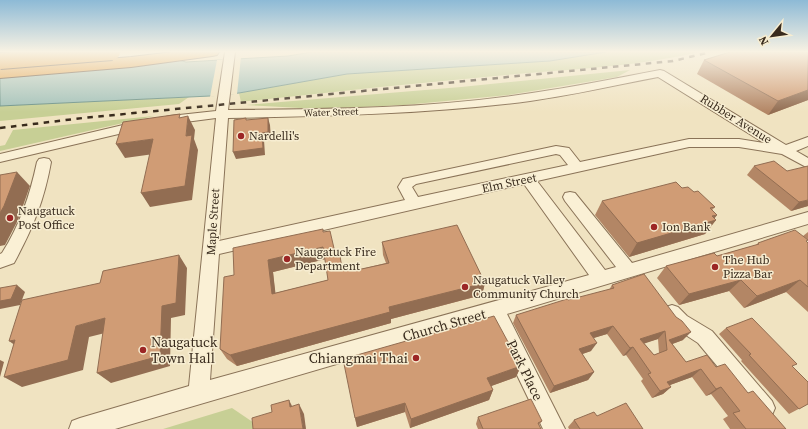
<svg xmlns="http://www.w3.org/2000/svg" width="808" height="429" font-family="'Source Serif 4',serif">
<rect width="100%" height="100%" fill="#f0e3c1"/>
<!-- green -->
<g fill="#c7cf95">
<path d="M606,52H698C636,67 570,69 506,75C418,83 330,92 241,102L239,93L347,74L550,61Z"/>
<path d="M630,70L617,77L508,95L404,105L320,109L246,105L461,87Z"/>
<path d="M189,97L179,104L0,121V106Z"/>
<path d="M154,116L0,151V146L5,145L13,130Z"/>
<path d="M232,408L260,427V429H163Z"/>
</g>
<!-- water -->
<path fill="#a4c2ba" stroke="#6b9188" d="M312,52H606L550,61L347,74L239,93L210,96L0,106V70L178,60L186,62L288,56Z"/>
<!-- pier -->
<path fill="#f0e3c1" d="M241,57L237,94L210,97L217,60Z"/>
<g fill="none" stroke-linecap="round" stroke-linejoin="round">
<!-- minor casing -->
<g stroke="#8a7358" stroke-width="2">
<g id="minor">
<path d="M225,52H235L228,110C329,109 432,109 532,93C574,87 617,78 660,70L664,71L786,145L808,137V146L796,151L808,158V168L782,154L739,147H689L537,181L605,270L616,267L565,201L563,197L565,193L570,192L575,193L632,263L808,212V224L507,314L565,429H543L490,319L115,429H69L72,421L80,418L189,386L216,118L170,124L166,123L164,120L166,117L170,116L216,111ZM658,77L764,143L739,139H689L580,162L569,148L556,146L403,179L398,187L405,200L219,241L228,118C329,116 430,114 530,101C573,95 616,85 658,77ZM556,154L560,155L568,165L418,197L412,187L416,184ZM524,184L589,275L210,380L219,254Z"/>
<path d="M140,121L144,122L146,125L144,128L0,162V154Z"/>
<path d="M44,158L49,159L51,162C44,201 33,228 14,263L0,268V254L2,253C20,225 30,195 37,162L39,159Z"/>
<path d="M672,305L678,307L687,316L712,331L772,401L775,408L772,415L765,418L758,415L698,343L675,328L666,319L663,313L666,307Z"/>
</g>
</g>
<!-- highway casing -->
<g stroke="#58412c" stroke-width="2">
<path id="highway" d="M173,52H219L217,55L212,56L131,67L0,78V68L131,57Z"/>
</g>
<!-- minor -->
<use href="#minor" fill="#faf0d5" fill-rule="evenodd"/>
<!-- highway -->
<use href="#highway" fill="#e3a34e" fill-rule="evenodd"/>
<!-- rail -->
<path stroke="#392b1d" stroke-width="2.5" stroke-dasharray="5.5 5.5" stroke-linecap="butt" d="M0,128L83,118L673,61L710,52"/>
<!-- highway-bridge casing -->
<g stroke="#58412c" stroke-width="18" stroke-linecap="butt">
<path id="highway-bridge" d="M0,61L112,52"/>
</g>
<!-- highway-bridge -->
<use href="#highway-bridge" stroke="#e3a34e" stroke-width="16"/>
</g>
<!-- wall -->
<g fill="#b38665" fill-rule="evenodd">
<path d="M808,52V100L768,115L697,74L704,60Z"/>
<path d="M754,166L808,206L791,211L747,175Z"/>
<path d="M682,188L694,192L715,207L712,210L717,215L714,219L716,220L705,234L629,257L595,215L602,201Z"/>
<path d="M323,232L342,268L357,270L386,263L383,255L382,242L485,283L482,295L391,319V323L237,366L227,359L220,349L234,275ZM325,259L328,280L275,293L273,272Z"/>
<path d="M808,232V240L803,236Z"/>
<path d="M807,242L808,243V312L786,292L744,308L729,291L679,305L657,278L666,266L717,256L756,245L758,243Z"/>
<path d="M612,285L683,340L672,344L686,362L716,367L748,393L786,429H730L723,419L728,416L711,394L706,396L692,377L670,385L671,387L663,394L652,398L641,381L643,379L626,355L623,356L607,334L593,338L591,351L582,354L594,372L588,380L550,393L513,323L516,315L609,290ZM658,339L659,353L654,355L644,343Z"/>
<path d="M726,328L793,367L808,404L789,414L741,361L742,360L719,334Z"/>
<path d="M521,366L516,377L491,386L493,390L489,400L410,428L405,412L357,427L355,418Z"/>
<path d="M597,416L643,429H569L568,427L574,420Z"/>
<path d="M478,417L542,421L539,425L541,429H478L476,424Z"/>
</g>
<!-- shaded-wall -->
<g fill="#926d52">
<path d="M808,90V100L768,115L778,101Z"/>
<path d="M188,116L195,130L194,139L198,150L192,200L150,207L141,193L186,136Z"/>
<path d="M268,118L270,125L271,139L264,140L265,155L236,159L233,152L262,133Z"/>
<path d="M153,139L161,153L125,158L116,144Z"/>
<path d="M17,172L30,186L18,220L5,245L0,246V213Z"/>
<path d="M808,200V206L791,211L799,202Z"/>
<path d="M717,215L712,221L716,220L705,234L629,257L637,243Z"/>
<path d="M323,247L326,259L273,272L277,306L272,294L268,260Z"/>
<path d="M179,255L187,268L185,315L171,318L170,366L111,383L97,373Z"/>
<path d="M741,280L729,291L679,305L689,294Z"/>
<path d="M800,280L786,292L744,308L757,296Z"/>
<path d="M485,283L482,295L391,319V323L237,366L230,355L389,307Z"/>
<path d="M17,285L25,292L20,305L0,309V301Z"/>
<path d="M105,318L117,330L89,337L83,370L22,387L4,377L76,326Z"/>
<path d="M613,326L607,334L584,341L590,333Z"/>
<path d="M665,331L658,339L634,347L640,339Z"/>
<path d="M691,332L683,340L667,346L669,340Z"/>
<path d="M15,340L26,353L9,341Z"/>
<path d="M597,343L591,351L574,357L579,349Z"/>
<path d="M633,347L626,355L623,356L630,348Z"/>
<path d="M0,360L4,362L0,377Z"/>
<path d="M521,366L516,377L483,389L487,378Z"/>
<path d="M701,369L692,377L659,389L667,382Z"/>
<path d="M594,372L588,380L550,393L554,386Z"/>
<path d="M671,387L663,394L652,398L660,391Z"/>
<path d="M721,387L711,394L706,396L716,389Z"/>
<path d="M493,390L489,400L410,428L411,419Z"/>
<path d="M289,400L294,410L290,407Z"/>
<path d="M405,403V412L357,427L355,418Z"/>
<path d="M299,404L304,414L306,429H303Z"/>
</g>
<!-- building -->
<g fill="#d09c75" stroke="#926d52" fill-rule="evenodd">
<path d="M730,52H808V90L778,101L704,60Z"/>
<path d="M180,114L179,118L188,116L186,136L192,135L185,186L141,193L153,139L116,144L123,122Z"/>
<path d="M246,118V120L268,118V132L262,133L263,148L233,152L234,120Z"/>
<path d="M774,161L787,171L808,166V200L799,202L754,166Z"/>
<path d="M17,172L4,206L0,213V175Z"/>
<path d="M676,182L682,188L688,187L694,192L698,191L715,207L710,208L717,215L712,216L716,220L637,243L602,201Z"/>
<path d="M457,225L485,283L389,307L390,312L230,355L220,349L224,277L234,275L233,248L323,229V232L330,231L336,257L340,256L342,268L351,266L357,270L389,263L382,242ZM323,247L328,280L272,294L268,260Z"/>
<path d="M795,230L808,240L806,241L808,243V287L800,280L757,296L741,280L689,294L666,266L714,253L717,256L759,244L758,243Z"/>
<path d="M179,255L176,303L162,306L160,356L97,373L105,318L76,326L68,360L4,377L15,340L9,341L22,300L100,283L103,271Z"/>
<path d="M644,274L676,317L682,321L691,332L669,340L686,362L707,355L716,367L725,364L748,393L753,391L786,429H746L733,413L740,411L721,387L716,389L701,369L667,382L671,387L660,391L648,374L651,373L633,347L630,348L613,326L590,333L597,343L579,349L594,372L554,386L516,315L567,299L568,300L614,288L612,285ZM665,331L667,350L654,355L640,339Z"/>
<path d="M17,285L11,299L0,301V288Z"/>
<path d="M494,316L521,366L487,378L493,390L411,419L405,403L355,418L343,359Z"/>
<path d="M752,318L797,364L792,366L808,382V404L799,409L749,355L751,354L726,328Z"/>
<path d="M531,399L542,421L538,423L541,429H483L478,417Z"/>
<path d="M289,400L290,407L299,404L303,429H253L252,418L272,412L271,405Z"/>
<path d="M626,403L643,429H580L574,420L594,412L597,416Z"/>
</g>
<!-- sky -->
<linearGradient id="sky" x2="0" y2="1"><stop stop-color="#8dbad6"/><stop offset="0.46" stop-color="#f8f2e3"/><stop offset="1" stop-color="#f8f2e3" stop-opacity="0"/></linearGradient>
<rect width="808" height="112" fill="url(#sky)"/>
<!-- markers -->
<g fill="#9c2625" stroke="#f7edd1" stroke-width="1.5">
<circle cx="241" cy="136" r="4"/>
<circle cx="10" cy="218" r="4"/>
<circle cx="654" cy="227" r="4"/>
<circle cx="287" cy="259" r="4"/>
<circle cx="715" cy="267" r="4"/>
<circle cx="465" cy="287" r="4"/>
<circle cx="143" cy="350" r="4"/>
<circle cx="416" cy="358" r="4"/>
</g>
<g text-anchor="middle" dominant-baseline="central" stroke-width="3" stroke-linejoin="round" paint-order="stroke">
<!-- far-street labels -->
<g font-size="10" fill="#392b1d" stroke="#f7edd1">
<text transform="translate(331 112) rotate(-2)">Water Street</text>
</g>
<!-- street labels -->
<g font-size="12" fill="#392b1d" stroke="#f7edd1">
<text transform="translate(736 119) rotate(32)">Rubber Avenue</text>
<text transform="translate(509 183) rotate(-12)">Elm Street</text>
<text transform="translate(213 222) rotate(-86)">Maple Street</text>
</g>
<!-- poi labels -->
<g font-size="12" fill="#392b1d" stroke="#f7edd1" text-anchor="start">
<text x="249" y="136">Nardelli's</text>
<text x="18" y="211">Naugatuck<tspan x="18" dy="14">Post Office</tspan></text>
<text x="662" y="227">Ion Bank</text>
<text x="295" y="252">Naugatuck Fire<tspan x="295" dy="14">Department</tspan></text>
<text x="723" y="260">The Hub<tspan x="723" dy="14">Pizza Bar</tspan></text>
<text x="473" y="280">Naugatuck Valley<tspan x="473" dy="14">Community Church</tspan></text>
</g>
<!-- near-street labels -->
<g font-size="14" fill="#392b1d" stroke="#f7edd1">
<text transform="translate(444 325) rotate(-16)">Church Street</text>
<text transform="translate(525 370) rotate(64)">Park Place</text>
</g>
<!-- near-poi labels -->
<g font-size="14" fill="#392b1d" stroke="#f7edd1" text-anchor="start">
<text x="151" y="342">Naugatuck<tspan x="151" dy="16">Town Hall</tspan></text>
<text x="408" y="358" text-anchor="end">Chiangmai Thai</text>
</g>
</g>
<!-- north arrow -->
<g transform="translate(772 36) rotate(241)" stroke="#f7edd1" stroke-width="3" paint-order="stroke">
<path d="M0-3L7 15L0 10L-7 15Z" fill="#392b1d"/>
<text y="-6" font-size="11" font-weight="bold" text-anchor="middle" fill="#392b1d">N</text>
</g>
</svg>
